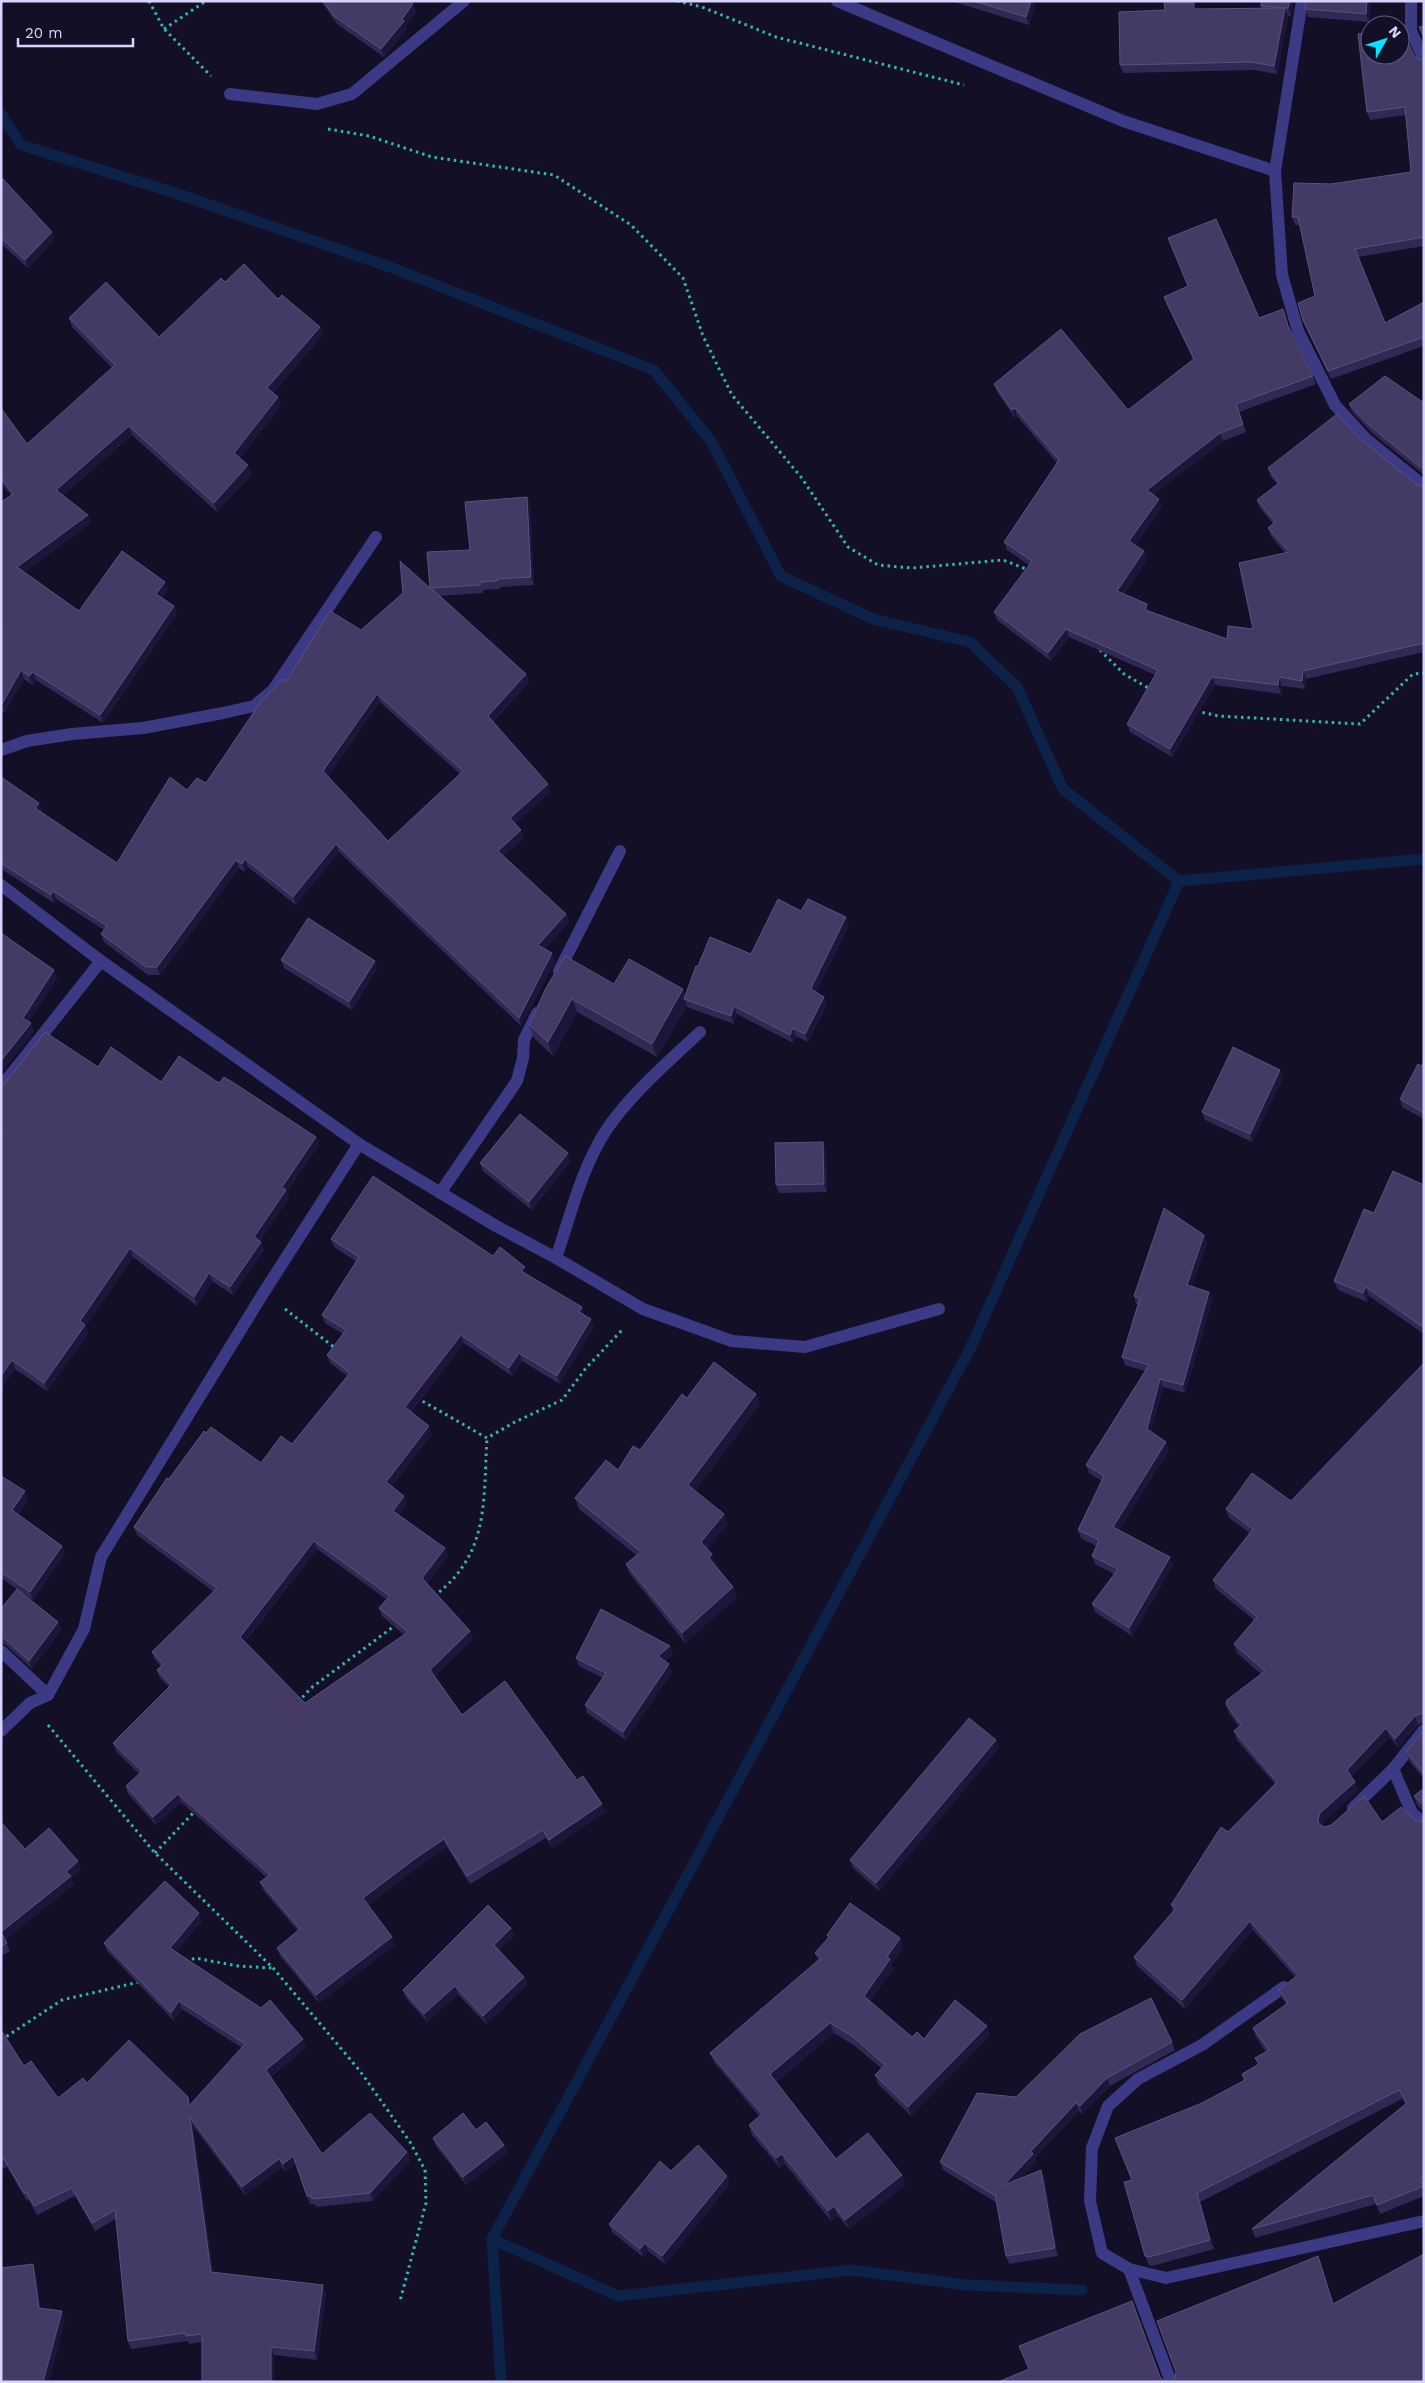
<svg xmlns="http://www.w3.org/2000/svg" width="1425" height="2383" font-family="'Work Sans',sans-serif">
<rect width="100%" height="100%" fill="#130f26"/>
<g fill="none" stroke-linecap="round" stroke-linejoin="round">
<!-- stream -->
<g stroke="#0c2248" stroke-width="11">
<path d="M1,114L21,145L172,192L390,267L654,370L711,441L781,576L873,619L970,642L1017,687L1063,789L1179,881"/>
<path d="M492,2239L618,2296L851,2270L967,2285L1082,2290"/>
<path d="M501,2382L492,2239L969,1351L1179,881L1424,859"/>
</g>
<!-- path -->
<g stroke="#2fb8b0" stroke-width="3" stroke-dasharray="2.5 4" stroke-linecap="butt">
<path d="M149,1L164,29L211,76"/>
<path d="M677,1L702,7L776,37L964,85"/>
<path d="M164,29L206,1"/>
<path d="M328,129L369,136L432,157L554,175L631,225L683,278L703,336L732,395L801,477L848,547L878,565L912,568L1003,560L1029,570"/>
<path d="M1100,650L1124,674L1150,689"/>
<path d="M1196,711L1219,716L1360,724L1413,674L1424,673"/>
<path d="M285,1309L335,1348"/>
<path d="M417,1398L487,1438L515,1422L562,1400L586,1368L623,1329"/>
<path d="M434,1596C490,1554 483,1501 487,1438"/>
<path d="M298,1702L311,1688L397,1624"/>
<path d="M48,1725L155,1853L273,1968L360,2071L410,2142L425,2170L426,2203L400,2301"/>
<path d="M155,1853L196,1810"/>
<path d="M186,1962L195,1958L238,1966L273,1968"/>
<path d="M1,2040L62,2000L139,1982"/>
</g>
<!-- minor -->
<g stroke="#3d3a85" stroke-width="12">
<path d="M837,1L1123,121L1275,171"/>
<path d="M1302,1L1275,171L1282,275L1298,331L1335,405L1366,439L1424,486"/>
<path d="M1411,1V31L1424,60"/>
<path d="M230,94L317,104L352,94L464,1"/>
<path d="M1,750L27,741L72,734L143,728L223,713L254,706L273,690L376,537"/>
<path d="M1,885L101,961L359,1144L496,1226L556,1258L643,1309L732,1341L805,1347L939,1309"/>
<path d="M559,971L620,851"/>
<path d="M1,1087L101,961"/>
<path d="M440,1193L517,1081L523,1058L524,1040L537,1013"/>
<path d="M556,1258C569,1220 579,1179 598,1144C619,1104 667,1063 700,1032"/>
<path d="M1,1651L48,1695"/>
<path d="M1,1731L30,1703L48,1695L84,1629L101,1557L264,1292L359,1144"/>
<path d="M1393,1769L1412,1813L1424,1823"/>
<path d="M1353,1808L1393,1769L1424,1730"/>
<path d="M1284,1987L1202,2045L1138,2079L1108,2106L1092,2148L1090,2201L1102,2253L1129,2269L1166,2278L1424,2221"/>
<path d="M1129,2269L1171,2382"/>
</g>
</g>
<!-- wall -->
<g fill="#312854" fill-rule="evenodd">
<path d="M321,1H410L416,12L406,26L407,29L384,57L337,24Z"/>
<path d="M951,1H1036L1029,25Z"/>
<path d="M1294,1L1291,16H1288L1277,74L1254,70L1123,73L1120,65L1197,9L1261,8V6Z"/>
<path d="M1306,1H1371L1369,22L1308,17L1305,9Z"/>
<path d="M1414,56L1420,60L1424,59V246L1358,257L1385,323L1424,302V346L1331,379L1306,328L1303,320L1315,296L1300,225H1295L1292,217L1331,184L1411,172L1406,115L1370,120L1367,112Z"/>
<path d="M1,181L52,232L54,240L28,268L1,244Z"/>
<path d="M1168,238L1259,318L1283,309L1289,329L1313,376L1316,384L1239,412L1246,432L1223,441L1153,495L1159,499L1162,507L1135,545L1144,551L1147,559L1124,594L1147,604L1150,611L1227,639L1253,629L1285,553L1271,536L1268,528L1273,524L1260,508L1257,500L1277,484L1271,477L1268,468L1358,437L1416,484L1420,486L1424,485V652L1306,679L1305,689L1282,686L1281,694L1215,685L1172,757L1130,732L1127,724L1155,675L1069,637L1051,661L997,620L994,612L1029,565L1007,550L1004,542L1057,463L1017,416L1015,418L997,392L994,384L1128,410L1193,359L1167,305L1164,297L1188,286Z"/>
<path d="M225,282L278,299L320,327L323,335L273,393L278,397L281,406L240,458L252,474L217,512L132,435L63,495L88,515L91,523L24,572L79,611L168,590L162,598L174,606L177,614L103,723L36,680L32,685L24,679L5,712L1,710V502L11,495L1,483V408L27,444L112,368L72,327L69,318L159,337Z"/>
<path d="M1424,403V475L1372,433L1352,412L1349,404Z"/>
<path d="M527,497L530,505L534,585L500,587V589L483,590V593L439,596L526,674L529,682L493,722L550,792L515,824L524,838L504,856L566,914L569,922L545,949L555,961L521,1026L339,852L296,905L248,867L245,872L239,868L160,975H148L104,942L101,934L104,930L56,899L54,903L1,869V777L39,803L42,811L41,812L117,863L187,790L206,783L286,682L361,630L430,588ZM380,702L460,774L388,841L328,776Z"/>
<path d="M801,911L849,925L816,992L824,997L827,1005L808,1042L796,1036L793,1043L737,1014L734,1024L687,1007V1005L657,1057L577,1012L553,1056L534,1038L529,1025L546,988L614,984L683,989L685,995L698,966L751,954Z"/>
<path d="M281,960L375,961L377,969L352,1010L284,968Z"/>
<path d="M1424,1062V1119L1402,1107L1400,1099Z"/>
<path d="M98,1067L161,1082L219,1083L316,1137L319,1145L287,1192L289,1198L260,1241L264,1250L233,1295L212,1281L197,1306L133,1257L86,1326L88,1334L47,1391L15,1369L1,1389V1086Z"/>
<path d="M1280,1070L1283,1078L1252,1142L1205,1120L1202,1112Z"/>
<path d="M826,1150L827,1192L779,1193L776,1185Z"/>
<path d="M571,1161L532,1210L483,1171L480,1163Z"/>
<path d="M1424,1185V1334L1369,1296L1367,1302L1338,1290L1334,1281L1374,1213Z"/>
<path d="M1204,1235L1207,1243L1192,1286L1209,1292L1212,1300L1185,1393L1163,1387L1151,1432L1169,1450L1119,1530L1173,1565L1132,1636L1095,1612L1092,1604L1114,1574L1095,1564L1092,1556L1096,1546L1081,1538L1078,1530L1102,1481L1089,1473L1086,1465L1145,1371L1125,1365L1122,1357L1138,1304H1136L1134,1296Z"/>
<path d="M331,1239L493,1256L582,1307L584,1315L594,1327L560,1384L522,1361L512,1376L464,1343L411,1412L432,1434L392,1486L407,1504L399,1515L445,1548L448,1556L427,1584L470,1631L473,1639L435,1676L462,1715L577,1780L605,1812L552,1848L546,1838L470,1884L447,1847L419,1866L368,1905L395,1945L319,2003L280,1956L277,1948L298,1931L263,1890L260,1882L266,1877L181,1802L156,1825L128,1794L126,1786L139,1774L116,1751L113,1743L169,1687L160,1678L157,1670L161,1666L155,1660L152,1652L214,1592L137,1535L134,1527L169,1479L206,1433L261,1463L292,1444L347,1376L330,1363L327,1355L343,1334L325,1323L322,1315L357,1262L334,1247ZM317,1549L386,1599L379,1608L382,1616L404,1635L305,1703L245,1642Z"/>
<path d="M1424,1363V1722L1418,1725L1398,1748L1390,1737L1351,1777L1355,1782L1358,1791L1323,1822L1322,1826L1324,1827L1416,1821H1424V2196L1380,2214L1376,2204L1255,2238L1252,2229L1405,2104L1402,2099L1200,2202L1214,2249L1152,2266L1149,2265L1145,2256L1131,2180L1202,2103L1244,2081L1242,2074L1258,2065L1255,2058L1266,2052L1256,2037L1253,2028L1286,2004L1282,1998L1279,1990L1295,1977L1253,1930L1185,2009L1137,1966L1134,1957L1173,1912L1171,1905L1228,1832L1275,1784L1237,1740L1234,1731L1239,1727L1229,1713L1226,1704L1261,1674L1237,1653L1234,1644L1254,1620L1216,1589L1213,1580L1250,1533L1229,1518L1226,1509L1291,1501Z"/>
<path d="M756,1394L760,1404L695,1491L728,1524L707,1549L716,1564L715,1565L733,1587L737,1597L685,1643L630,1574L626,1564L636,1555L579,1509L575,1498L618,1470L640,1450L687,1398Z"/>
<path d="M1,1476L25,1491L28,1499L18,1515L62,1546L65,1554L33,1600L1,1578Z"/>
<path d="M1,1609L58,1622L61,1630L32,1669L6,1645L1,1644Z"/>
<path d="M670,1646L673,1654L665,1661L672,1672L626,1740L587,1713L585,1705L603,1678L579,1666L576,1658Z"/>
<path d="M1424,1730V1779L1409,1761L1406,1752Z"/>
<path d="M996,1740L999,1748L879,1891L853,1868L850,1860Z"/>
<path d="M1424,1788V1812L1417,1805L1414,1796Z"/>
<path d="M1,1822L25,1849L81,1870L71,1878L74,1884L5,1940L10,1951L1,1956Z"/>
<path d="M202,1921L176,1952L306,2047L271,2077L322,2154L407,2152L410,2161L373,2201L316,2207L314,2204H310L296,2164L286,2172L282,2167L245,2195L193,2126L213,2272L326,2293L317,2360L274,2355V2382H202V2342L189,2344L188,2341L131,2349L128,2341L116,2219L95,2231L75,2196L37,2215L29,2200L27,2201L7,2167L1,2169V2030L24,2066L58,2098L87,2083L188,2097L190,2104L242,2048L182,2009L174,2021L107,1951L104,1943Z"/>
<path d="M511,1928L514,1936L499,1950L524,1977L527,1985L486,2024L458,1994L427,2022L406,1998L403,1990Z"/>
<path d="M827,1935L900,1938L903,1948L891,1965L893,1969L870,2001L912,2037L924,2039L990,2035L911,2116L878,2084L875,2075L881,2068L855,2046L834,2033L776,2082L836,2159L902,2175L905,2185L849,2229L838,2216L831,2221L785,2164L780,2168L752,2135L749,2125L760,2117L714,2062L710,2053L818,1960L815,1953L828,1938Z"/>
<path d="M1172,2042L1175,2050L1110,2086L1082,2114L1079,2111L1035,2158L1036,2162L1021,2178L1041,2170L1044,2178L1058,2256L1009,2264L1006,2256L997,2203L943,2170L940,2162L1016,2097Z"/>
<path d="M476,2130L504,2145L507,2153L466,2185L436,2146L433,2138Z"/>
<path d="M671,2171L730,2184L665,2264L648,2251L643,2257L612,2232L609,2224Z"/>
</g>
<!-- shaded-wall -->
<g fill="#1d163a">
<path d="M1031,1H1036L1029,25L1026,17Z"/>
<path d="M1290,1H1294L1291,16L1288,8Z"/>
<path d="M1367,1H1371L1369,22L1366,14Z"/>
<path d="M413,4L416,12L406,26L407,29L384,57L381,49Z"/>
<path d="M1285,8L1288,16L1277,74L1274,66Z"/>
<path d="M52,232L54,240L28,268L25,260Z"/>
<path d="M320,327L323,335L270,396L267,388Z"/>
<path d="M278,397L281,406L238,461L234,453Z"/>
<path d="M1015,408L1017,416L1015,418L1012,410Z"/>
<path d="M129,426L132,435L59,498L56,490Z"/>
<path d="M1220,433L1223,441L1149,498L1147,490Z"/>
<path d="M248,465L252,474L217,512L214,503Z"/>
<path d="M527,497L530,505L534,585L531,577Z"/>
<path d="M1159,499L1162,507L1132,549L1129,541Z"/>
<path d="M88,515L91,523L20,575L17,567Z"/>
<path d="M1144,551L1147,559L1120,599L1117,591Z"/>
<path d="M165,582L168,590L159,603L156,594Z"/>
<path d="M1147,604L1150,612L1145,610Z"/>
<path d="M174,606L177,614L103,723L100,715Z"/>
<path d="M1066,629L1069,637L1051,661L1048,653Z"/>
<path d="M21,670L24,679L5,712L2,704Z"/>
<path d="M1303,671L1306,679L1305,689L1302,681Z"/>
<path d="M33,672L36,680L32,685L29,676Z"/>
<path d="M526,674L529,682L490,724L488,716Z"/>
<path d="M1212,677L1215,685L1172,757L1170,749Z"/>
<path d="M1279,677L1282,686L1281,694L1278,685Z"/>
<path d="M377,694L380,702L326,779L323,771Z"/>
<path d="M548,784L550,792L513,826L510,818Z"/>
<path d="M39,803L42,811L38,816L35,808Z"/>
<path d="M521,830L524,838L501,859L498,851Z"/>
<path d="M336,844L339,852L296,905L293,897Z"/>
<path d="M245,859L248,867L245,872L242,864Z"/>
<path d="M236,860L239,868L160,975L157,967Z"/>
<path d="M53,891L56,899L54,903L51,895Z"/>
<path d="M566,914L569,922L541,953L538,945Z"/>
<path d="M846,917L849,925L815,994L811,989L812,986Z"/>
<path d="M552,953L555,961L521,1026L519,1018Z"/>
<path d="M375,961L377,969L352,1010L349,1002Z"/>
<path d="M54,970L57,979L26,1026L23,1018Z"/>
<path d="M683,989L687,1000L684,999L687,1005L657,1057L652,1044Z"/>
<path d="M824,997L827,1005L808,1042L805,1034Z"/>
<path d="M572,999L577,1012L553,1056L548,1042Z"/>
<path d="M734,1006L737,1014L734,1024L731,1016Z"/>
<path d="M31,1023L34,1032L1,1074V1061Z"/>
<path d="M793,1028L796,1036L793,1043L790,1035Z"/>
<path d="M1280,1070L1283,1078L1252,1142L1250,1134Z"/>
<path d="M316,1137L319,1145L287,1192L289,1198L257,1246L254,1237L282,1187Z"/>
<path d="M823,1142L826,1150L827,1192L824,1184Z"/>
<path d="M568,1153L571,1161L532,1210L529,1202Z"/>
<path d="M1204,1235L1207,1243L1190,1293L1187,1285Z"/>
<path d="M261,1242L264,1250L233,1295L230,1287Z"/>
<path d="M130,1248L133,1257L86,1326L88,1334L47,1391L44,1383L80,1321Z"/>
<path d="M525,1267L527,1275L521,1271Z"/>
<path d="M209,1273L212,1281L197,1306L194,1297Z"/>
<path d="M1366,1287L1369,1296L1367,1302L1363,1293Z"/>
<path d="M1209,1292L1212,1300L1185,1393L1183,1385Z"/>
<path d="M582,1307L584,1315L579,1312Z"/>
<path d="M591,1319L594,1327L560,1384L557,1376Z"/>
<path d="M461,1335L464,1343L408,1415L405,1407Z"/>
<path d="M519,1353L522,1361L512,1376L509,1368Z"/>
<path d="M12,1360L15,1369L1,1389V1376Z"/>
<path d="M1160,1379L1163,1387L1150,1437L1147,1429Z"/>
<path d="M756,1394L760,1404L692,1495L688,1485Z"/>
<path d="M429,1426L432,1434L389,1490L386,1482Z"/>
<path d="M1166,1442L1169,1450L1116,1535L1113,1527Z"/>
<path d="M25,1491L28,1499L15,1519L12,1510Z"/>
<path d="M404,1496L407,1504L396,1519L393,1511Z"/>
<path d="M724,1514L728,1524L705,1552L701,1542Z"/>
<path d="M314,1541L317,1549L242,1645L240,1637Z"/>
<path d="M62,1546L65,1554L33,1600L30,1592Z"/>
<path d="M445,1548L448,1556L425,1586L422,1578Z"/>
<path d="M712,1554L716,1564L712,1568L709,1558Z"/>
<path d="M1170,1557L1173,1565L1132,1636L1129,1628Z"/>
<path d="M733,1587L737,1597L685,1643L682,1633Z"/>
<path d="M58,1622L61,1630L32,1669L29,1661Z"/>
<path d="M470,1631L473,1639L433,1678L430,1670Z"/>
<path d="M670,1646L673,1654L661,1664L658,1656Z"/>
<path d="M669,1664L672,1672L626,1740L623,1732Z"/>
<path d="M1415,1716L1418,1725L1398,1748L1395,1739Z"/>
<path d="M1386,1728L1390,1737L1350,1779L1347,1770Z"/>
<path d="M996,1740L999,1748L879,1891L876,1883Z"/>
<path d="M1355,1782L1358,1791L1323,1822L1321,1829L1318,1820L1320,1813Z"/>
<path d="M178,1794L181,1802L156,1825L153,1817Z"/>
<path d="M602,1804L605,1812L552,1848L549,1840Z"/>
<path d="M444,1839L447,1847L419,1866L366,1906L363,1898L416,1858Z"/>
<path d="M78,1861L81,1870L71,1878L74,1884L4,1941L1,1932Z"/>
<path d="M199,1913L202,1921L173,1956L170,1948Z"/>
<path d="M1250,1921L1253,1930L1185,2009L1182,2000Z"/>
<path d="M511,1928L514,1936L497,1953L494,1945Z"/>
<path d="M392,1937L395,1945L319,2003L316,1995Z"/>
<path d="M900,1938L903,1948L891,1965L893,1969L867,2006L864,1996L887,1957Z"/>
<path d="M524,1977L527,1985L486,2024L483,2016Z"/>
<path d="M455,1986L458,1994L427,2022L424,2014Z"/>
<path d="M179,2001L182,2009L174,2021L171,2013Z"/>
<path d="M830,2023L834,2033L773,2084L770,2074Z"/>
<path d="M987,2026L990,2035L911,2116L908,2107Z"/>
<path d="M303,2039L306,2047L269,2079L266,2070Z"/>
<path d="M1107,2078L1110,2086L1082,2114L1080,2106Z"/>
<path d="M1076,2103L1079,2111L1035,2158L1036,2162L1007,2193L1004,2185L1031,2151Z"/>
<path d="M190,2117L193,2126L214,2280L211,2272Z"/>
<path d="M504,2145L507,2153L466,2185L463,2177Z"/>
<path d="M407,2152L410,2161L373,2201L370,2193Z"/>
<path d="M782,2154L785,2164L780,2168L776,2158Z"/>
<path d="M293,2156L296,2164L286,2172L283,2164Z"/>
<path d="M279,2159L282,2167L245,2195L242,2187Z"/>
<path d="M1041,2170L1044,2178L1058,2256L1055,2248Z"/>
<path d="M902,2175L905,2185L849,2229L845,2220Z"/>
<path d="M727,2176L730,2184L665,2264L662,2256Z"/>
<path d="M1197,2193L1200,2202L1214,2249L1210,2240Z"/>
<path d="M834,2206L838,2216L831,2221L828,2211Z"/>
<path d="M645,2243L648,2251L643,2257L640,2249Z"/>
<path d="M33,2264L36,2272L42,2316L39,2308Z"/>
<path d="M323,2285L326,2293L317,2360L314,2351Z"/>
<path d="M62,2311L65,2320L49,2382H43Z"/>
<path d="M271,2347L274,2355V2382H271Z"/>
</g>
<!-- building -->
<g fill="#433a66" stroke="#5a527e" fill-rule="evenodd">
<path d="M323,1H410L413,4L402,19L404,21L381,49L334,16Z"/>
<path d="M974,1H1031L1026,17Z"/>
<path d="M1261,1H1290L1288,8H1285L1274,66L1251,62L1120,65L1119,12L1165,10L1164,3H1194V9L1283,8L1261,6Z"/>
<path d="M1306,1H1367L1366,14L1305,9Z"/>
<path d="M1424,26V38L1419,27Z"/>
<path d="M1400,29H1402L1414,56L1420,60L1424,59V237L1355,249L1385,323L1424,302V337L1328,371L1303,320L1298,303L1315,296L1298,217H1292L1294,183L1331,184L1411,172L1405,107L1367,112L1358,34L1370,32V55H1400Z"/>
<path d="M3,179L52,232L25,260L1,238V181Z"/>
<path d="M1216,219L1259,318L1283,309L1288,326L1313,376L1236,404L1243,424L1220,433L1147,490L1159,499L1129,541L1144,551L1117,591L1147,604L1145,610L1227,639L1228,626L1253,629L1239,563L1289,552L1268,528L1275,522L1257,500L1279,483L1268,468L1337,414L1358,437L1416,484L1420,486L1424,485V643L1303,671L1302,681L1279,677L1278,685L1212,677L1170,749L1127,724L1158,670L1066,629L1048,653L994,612L1032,561L1004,542L1059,460L1015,408L1012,410L994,384L1061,329L1128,410L1194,359L1164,297L1188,286L1168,238Z"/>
<path d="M244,264L278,299L282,295L320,327L267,388L278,397L234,453L248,465L214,503L129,426L56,490L88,515L17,567L79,611L122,551L165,582L156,594L174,606L100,715L33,672L29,676L21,670L2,704L1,502L13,494L1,478V408L27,444L115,365L69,318L106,282L159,337L221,278L225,282Z"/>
<path d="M1385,376L1424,403V470L1369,425L1349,404Z"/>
<path d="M527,497L531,577L497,579V581L480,582V585L431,588L526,674L488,716L548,784L510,818L521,830L498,851L566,914L538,945L552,953L519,1018L336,844L293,897L245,859L242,864L236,860L157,967H146L101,934L107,926L53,891L51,895L1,863V777L39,803L35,808L117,863L170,777L187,790L197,778L206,783L262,700L275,688L282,679L286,682L330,611L361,630L403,593L400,561L430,588L427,552L470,550L465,502ZM377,694L463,771L388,841L323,771Z"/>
<path d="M778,899L801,911L808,899L846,917L812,986L811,989L824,997L805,1034L793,1028L790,1035L734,1006L731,1016L684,999L696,966H698L710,937L751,954Z"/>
<path d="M308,918L375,961L349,1002L281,960Z"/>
<path d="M1,933L54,970L23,1018L31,1023L1,1061Z"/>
<path d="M565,956L614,984L629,959L683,989L652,1044L572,999L548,1042L529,1025L546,988Z"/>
<path d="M45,1032L98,1067L111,1047L161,1082L179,1056L219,1083L224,1077L237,1085L316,1137L282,1187L286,1190L254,1237L261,1242L230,1287L209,1273L194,1297L130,1248L80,1321L85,1325L44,1383L12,1360L1,1376V1136L3,1134L1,1133V1086L4,1084Z"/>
<path d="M1233,1047L1280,1070L1250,1134L1202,1112Z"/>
<path d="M1424,1062V1113L1400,1099L1418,1064L1421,1066Z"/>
<path d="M520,1114L568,1153L529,1202L480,1163Z"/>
<path d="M823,1142L824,1184L776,1185L775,1143Z"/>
<path d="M1393,1171L1424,1185V1328L1366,1287L1363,1293L1334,1281L1364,1209L1374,1213Z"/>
<path d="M373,1176L493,1256L500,1247L525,1267L521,1271L582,1307L579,1312L591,1319L557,1376L519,1353L509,1368L461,1335L405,1407L429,1426L386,1482L404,1496L393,1511L445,1548L422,1578L470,1631L430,1670L462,1715L505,1681L577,1780L583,1776L602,1804L549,1840L543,1830L467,1876L444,1839L416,1858L363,1898L392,1937L316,1995L277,1948L300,1929L260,1882L270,1875L178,1794L153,1817L126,1786L142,1771L113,1743L171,1685L157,1670L163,1664L152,1652L217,1588L134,1527L167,1478L169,1479L204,1431L206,1433L211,1427L261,1463L281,1436L292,1444L350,1373L327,1355L346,1330L322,1315L359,1257L331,1239ZM314,1541L390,1596L379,1608L408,1632L305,1703L240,1637Z"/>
<path d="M1164,1208L1204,1235L1187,1285L1209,1292L1183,1385L1160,1379L1147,1429L1166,1442L1113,1527L1170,1557L1129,1628L1092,1604L1118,1569L1092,1556L1099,1540L1078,1530L1104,1476L1086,1465L1149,1365L1122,1357L1140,1298L1134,1296Z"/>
<path d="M714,1362L756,1394L688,1485L724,1514L701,1542L712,1554L709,1558L733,1587L682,1633L626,1564L641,1552L575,1498L606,1460L618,1470L633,1446L640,1450L682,1394L687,1398Z"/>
<path d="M1424,1363V1714L1422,1713L1415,1716L1395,1739L1386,1728L1347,1770L1355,1782L1320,1813L1318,1820L1319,1824L1324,1827L1331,1825L1364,1796L1382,1822L1401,1807L1416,1821H1424V2176L1420,2178L1424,2186L1377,2205L1373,2195L1252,2229L1407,2103L1399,2090L1197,2193L1210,2240L1149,2257L1145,2256L1124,2182L1132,2180L1115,2138L1202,2103L1245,2080L1242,2074L1259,2064L1255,2058L1269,2050L1253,2028L1288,2003L1279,1990L1298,1975L1250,1921L1182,2000L1134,1957L1176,1908L1171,1905L1221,1827L1228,1832L1277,1782L1234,1731L1241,1725L1226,1704L1227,1700L1265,1671L1234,1644L1257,1617L1213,1580L1253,1529L1226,1509L1252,1473L1291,1501Z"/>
<path d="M1,1476L25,1491L12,1510L62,1546L30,1592L1,1572Z"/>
<path d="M17,1589L58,1622L29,1661L3,1637L1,1636V1609Z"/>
<path d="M601,1609L670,1646L658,1656L669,1664L623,1732L585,1705L606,1673L576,1658Z"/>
<path d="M969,1718L996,1740L876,1883L850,1860Z"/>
<path d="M1424,1730V1774L1406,1752Z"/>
<path d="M1424,1788V1806L1414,1796Z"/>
<path d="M1,1822L25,1849L49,1828L78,1861L66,1872L71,1876L1,1932Z"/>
<path d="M165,1881L199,1913L170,1948L261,2008L270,2000L303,2039L266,2070L322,2154L370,2113L407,2152L370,2193L313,2199L311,2196H307L293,2156L283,2164L279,2159L242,2187L190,2117L211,2272L323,2285L314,2351L271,2347V2382H202V2334L186,2336V2333L128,2341L115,2210L92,2223L72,2188L34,2206L26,2192L24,2193L4,2159L1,2160V2030L24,2066L31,2061L58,2098L83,2078L87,2083L129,2040L188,2097L189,2106L245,2044L179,2001L171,2013L104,1943Z"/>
<path d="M850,1903L900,1938L887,1957L890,1959L864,1996L912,2037L917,2032L924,2039L955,2000L987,2026L908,2107L875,2075L885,2065L852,2036L830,2023L770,2074L836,2159L868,2133L902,2175L845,2220L834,2206L828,2211L782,2154L776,2158L749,2125L762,2114L710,2053L821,1958L815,1953L829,1937L827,1935Z"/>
<path d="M488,1905L511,1928L494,1945L524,1977L483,2016L455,1986L424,2014L403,1990Z"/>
<path d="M1,1932L7,1943L1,1946Z"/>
<path d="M1151,1998L1172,2042L1107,2078L1080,2106L1076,2103L1031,2151L1033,2154L1004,2185L1041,2170L1055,2248L1006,2256L995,2194L994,2195L940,2162L977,2093L1016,2097L1080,2034Z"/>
<path d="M463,2113L476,2130L486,2122L504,2145L463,2177L433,2138Z"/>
<path d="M698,2145L727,2176L662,2256L645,2243L640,2249L609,2224L660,2161L671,2171Z"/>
<path d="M1424,2254V2382H998L1029,2369L1019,2346L1132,2301L1160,2377L1163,2380L1170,2382L1175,2379L1176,2372L1157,2321L1318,2256L1333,2304Z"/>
<path d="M33,2264L39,2308L62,2311L43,2382H1V2268Z"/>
</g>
<!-- border -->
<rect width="1425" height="2383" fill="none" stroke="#d9d4ff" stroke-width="5"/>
<!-- north arrow -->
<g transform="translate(1385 40) rotate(51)"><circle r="24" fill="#130f26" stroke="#625e7d"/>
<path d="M0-4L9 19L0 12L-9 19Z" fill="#00e5ff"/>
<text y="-8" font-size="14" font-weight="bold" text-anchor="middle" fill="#d9d4ff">N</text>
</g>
<!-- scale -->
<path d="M18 38v8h115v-8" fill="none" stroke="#d9d4ff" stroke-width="2.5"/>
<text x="25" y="38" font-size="15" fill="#d9d4ff" stroke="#130f26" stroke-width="4" paint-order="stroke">20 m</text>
</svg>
